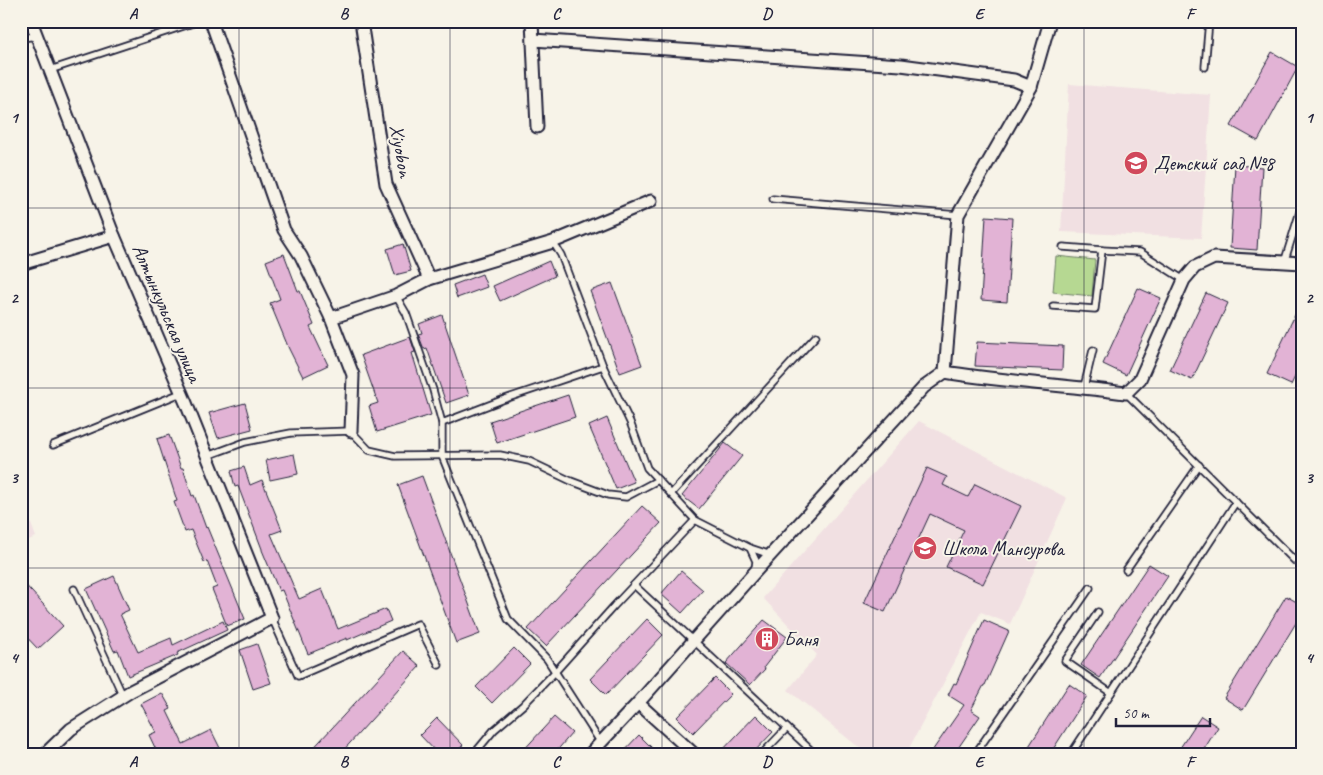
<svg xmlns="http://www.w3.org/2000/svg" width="1323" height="775" font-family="Caveat,sans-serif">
<rect width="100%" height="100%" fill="#f7f3e8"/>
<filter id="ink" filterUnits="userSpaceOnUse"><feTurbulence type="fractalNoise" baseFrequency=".02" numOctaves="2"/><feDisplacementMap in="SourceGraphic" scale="10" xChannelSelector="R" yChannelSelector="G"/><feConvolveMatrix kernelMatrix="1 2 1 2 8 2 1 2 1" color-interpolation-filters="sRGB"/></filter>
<g filter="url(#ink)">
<!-- built -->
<g fill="#f1e0e2">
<path d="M1069,84L1211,95L1201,238L1061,232Z"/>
<path d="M919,421L1067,498L1010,624L981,612L906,754H867L788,690L817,655L763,598Z"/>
<path d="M21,498L36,537L21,543Z"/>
</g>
<!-- green -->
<path fill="#b6d892" stroke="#6c7d66" d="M1056,256L1095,260L1092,296L1053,292Z"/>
<!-- building -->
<g fill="#e2b3d5" stroke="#22223b">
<path d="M1272,52L1298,67L1258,141L1231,126Z"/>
<path d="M1235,165L1262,167L1257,250L1230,248Z"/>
<path d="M986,216L1012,218L1007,302L981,300Z"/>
<path d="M403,244L411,271L395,275L387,249Z"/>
<path d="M284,254L298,291H300L314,325L310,327L328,365L303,377L289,349L270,303L280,299L266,261Z"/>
<path d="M549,261L555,276L500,301L493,286Z"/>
<path d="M482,274L487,287L457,298L453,285Z"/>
<path d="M612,283L642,365L620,373L590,291Z"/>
<path d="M1138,288L1161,298L1126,375L1103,364Z"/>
<path d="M1206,293L1228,303L1192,380L1170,370Z"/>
<path d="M1302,300V362L1291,385L1267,374Z"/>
<path d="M442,315L469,395L446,403L427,348L424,349L418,334L422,333L419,324Z"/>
<path d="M410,337L415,352L412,353L431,415L377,432L369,406L378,403L361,355Z"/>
<path d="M977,342L1063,346L1062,370L975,366Z"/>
<path d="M568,395L575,417L497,443L490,421Z"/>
<path d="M245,403L252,429L218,438L209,413Z"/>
<path d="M607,418L634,482L616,489L589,426Z"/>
<path d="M169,435L181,468H183L192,496L194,495L206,528L207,527L245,619L227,626L212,589L217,587L207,561L204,562L191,530L185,532L174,502L177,501L157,439Z"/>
<path d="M725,443L742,456L699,509L682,496Z"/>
<path d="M294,454L298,474L270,480L266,460Z"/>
<path d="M244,467L250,485L262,480L282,530L271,534L299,599L322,589L338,629L386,609L391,621L347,640V638L308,654L282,590L279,591L262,550V549L238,486L235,487L231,471Z"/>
<path d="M927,468L947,477L943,485L968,497L975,484L1021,506L983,584L946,567L964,530L930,514L885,612L864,603Z"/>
<path d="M422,476L480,634L456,643L398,485Z"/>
<path d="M642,506L661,523L546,646L528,629Z"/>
<path d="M1149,564L1168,576L1100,678L1081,665Z"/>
<path d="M681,571L703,590L682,613L661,594Z"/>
<path d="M114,576L129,610L120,614L138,652L171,638L173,645L223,621L227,630L177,653L178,655L128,676L118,650L114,651L86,589Z"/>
<path d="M21,580L63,626L38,649L21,631Z"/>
<path d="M1286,596L1302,605V613L1243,710L1224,698Z"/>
<path d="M647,619L663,635L606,695L590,679Z"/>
<path d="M764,620L787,637L764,667L765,669L750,685L726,663Z"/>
<path d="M984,620L1009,631L985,685H984L971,710L980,716L954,754H930L964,705L948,695L954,683L956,684Z"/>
<path d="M257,644L271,683L253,689L240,650Z"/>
<path d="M514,648L530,664L492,703L476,687Z"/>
<path d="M403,651L420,666L340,754H308Z"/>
<path d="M715,678L731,694L693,733L677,717Z"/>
<path d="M1069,684L1087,696L1050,754H1024Z"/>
<path d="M162,693L171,709L167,711L183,744L211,730L223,754H158L149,735L156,732L141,704Z"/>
<path d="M756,715L773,732L752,754H719Z"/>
<path d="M1201,716L1218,727L1201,754H1176Z"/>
<path d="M554,717L572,733L554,754H520Z"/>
<path d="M437,718L463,745L454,754H438L420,735Z"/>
<path d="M639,735L658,754H621Z"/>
</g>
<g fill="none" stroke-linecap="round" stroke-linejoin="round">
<!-- lane casing -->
<g stroke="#22223b" stroke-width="9">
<g id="lane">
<path d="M21,38L38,36"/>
<path d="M1205,67L1209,21"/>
<path d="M50,70L199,21"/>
<path d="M773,199L958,215"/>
<path d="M553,242L561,255L603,366L630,422L647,468L695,520L750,548L756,561L755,569"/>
<path d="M1063,247L1102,250"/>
<path d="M1284,263L1302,205"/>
<path d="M396,296L406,313L433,390L442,423V456L508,619L547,659L601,743"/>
<path d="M1053,306L1095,309L1102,250L1140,252L1184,280"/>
<path d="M1084,387L1093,350"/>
<path d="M1126,393L1296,562"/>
<path d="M442,423L502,400L603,366"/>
<path d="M53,445L181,393"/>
<path d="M207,456L245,442L291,433L351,431L369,450L395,456L500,455L529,461L571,481L608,495L626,497L658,480"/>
<path d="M671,494L816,336"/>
<path d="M750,548L771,555"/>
<path d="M1126,570L1199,465"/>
<path d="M634,585L815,754"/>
<path d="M74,589L123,696"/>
<path d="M1098,612L1065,661L1111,693"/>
<path d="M272,618L298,676L418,624L439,665"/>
<path d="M474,754L494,730L523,705L555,672L614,606L695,520"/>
<path d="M762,754L787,728"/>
<path d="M975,754L1090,588"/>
<path d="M1071,754L1236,502"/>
</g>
</g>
<!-- street casing -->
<g stroke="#22223b" stroke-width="15">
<g id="street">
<path d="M31,21L112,231L186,403L272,618L131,691L71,729L45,754"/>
<path d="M211,21L284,230L301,256L331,318L353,375L351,431"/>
<path d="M361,21L386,184L429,279"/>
<path d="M532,21L537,127"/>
<path d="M533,40L901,65L1014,80L1031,87"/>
<path d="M21,264L114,236"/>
<path d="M331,318L396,296L429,279L553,242L651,201"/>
<path d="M945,372L958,215L1031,87L1050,21"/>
<path d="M638,703L694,754"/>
<path d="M590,754L638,703L754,573L924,387L945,372C1005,382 1066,385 1126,393L1140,379L1184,280L1195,267L1214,258L1302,263"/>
</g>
</g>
<!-- lane -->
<use href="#lane" stroke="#f7f3e8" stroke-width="5.5"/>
<!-- street -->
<use href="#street" stroke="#f7f3e8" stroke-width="11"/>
</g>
</g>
<!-- grid -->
<path fill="none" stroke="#22223b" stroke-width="1" stroke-opacity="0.55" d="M239,21V754M450,21V754M662,21V754M873,21V754M1084,21V754M21,208H1302M21,388H1302M21,568H1302"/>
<!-- icons -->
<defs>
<g id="school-disc" transform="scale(1.25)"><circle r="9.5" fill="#d1495b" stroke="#f7f3e8"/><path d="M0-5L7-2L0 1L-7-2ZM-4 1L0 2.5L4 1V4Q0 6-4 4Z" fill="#fff"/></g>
<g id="building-disc" transform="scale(1.25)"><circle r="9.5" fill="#d1495b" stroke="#f7f3e8"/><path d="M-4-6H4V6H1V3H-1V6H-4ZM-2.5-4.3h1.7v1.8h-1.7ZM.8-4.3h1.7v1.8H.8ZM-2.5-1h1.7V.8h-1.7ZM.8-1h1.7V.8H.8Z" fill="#fff"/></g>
</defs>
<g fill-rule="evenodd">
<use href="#school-disc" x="1136" y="163"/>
<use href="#school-disc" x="925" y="548"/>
<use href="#building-disc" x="767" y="639"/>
</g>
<g text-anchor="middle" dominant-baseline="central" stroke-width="4" stroke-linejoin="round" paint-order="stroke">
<!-- street labels -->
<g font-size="20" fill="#22223b" stroke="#f7f3e8">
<text transform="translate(401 151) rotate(80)">Xiyobon</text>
<text transform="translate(167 313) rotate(67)">Алтынкульская улица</text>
</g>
<!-- poi labels -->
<g font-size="20" fill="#22223b" stroke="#f7f3e8" text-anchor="start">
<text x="1154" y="163">Детский сад №8</text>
<text x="942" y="548">Школа Мансурова</text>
<text x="784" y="639">Баня</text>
</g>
</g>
<!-- margin -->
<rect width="1323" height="775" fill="none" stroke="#f7f3e8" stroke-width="55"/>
<!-- scale -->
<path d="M1116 718v8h94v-8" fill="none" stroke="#22223b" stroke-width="2.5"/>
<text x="1123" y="718" font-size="15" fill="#22223b" stroke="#f7f3e8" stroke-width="4" paint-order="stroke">50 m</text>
<rect x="28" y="28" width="1268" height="720" fill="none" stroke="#22223b" stroke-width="2"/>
<g font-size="16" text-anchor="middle" font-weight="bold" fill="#22223b">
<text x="133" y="19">A</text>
<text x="344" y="19">B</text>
<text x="556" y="19">C</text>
<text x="767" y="19">D</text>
<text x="979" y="19">E</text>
<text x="1190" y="19">F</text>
<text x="14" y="123">1</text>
<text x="1309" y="123">1</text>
<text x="14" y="303">2</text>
<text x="1309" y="303">2</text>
<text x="14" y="483">3</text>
<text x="1309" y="483">3</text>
<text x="14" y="663">4</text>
<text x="1309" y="663">4</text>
<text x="133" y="767">A</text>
<text x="344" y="767">B</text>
<text x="556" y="767">C</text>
<text x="767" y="767">D</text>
<text x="979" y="767">E</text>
<text x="1190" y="767">F</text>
</g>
</svg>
